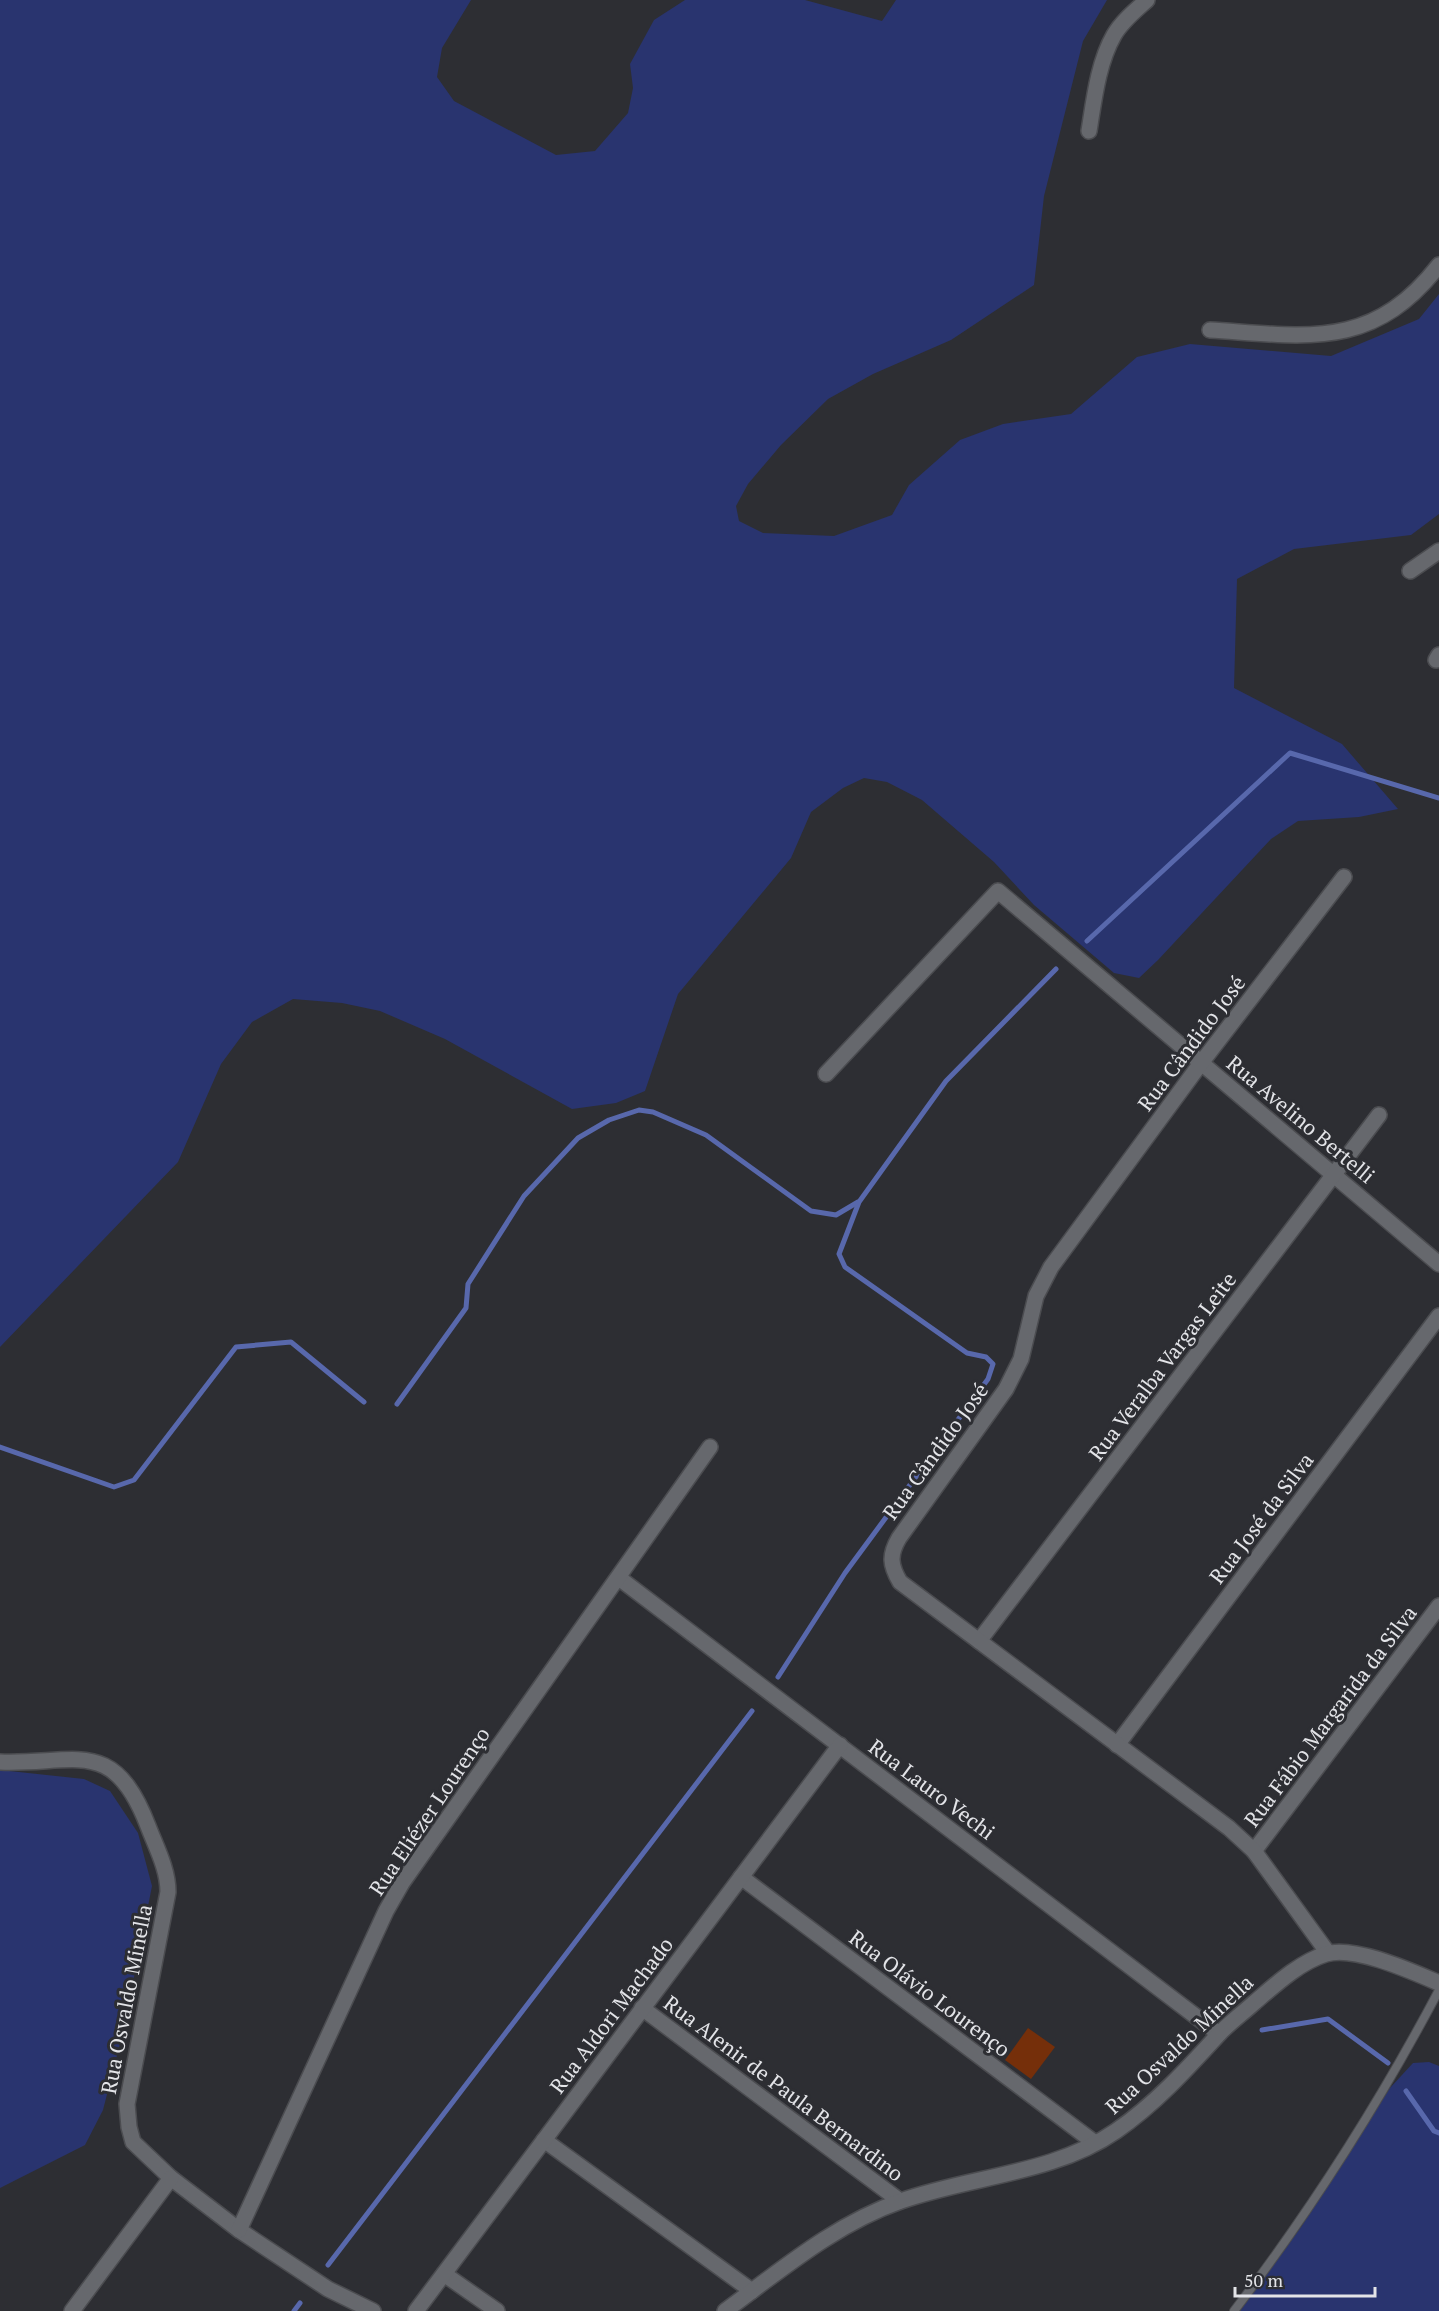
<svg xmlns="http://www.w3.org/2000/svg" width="1439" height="2311" font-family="'PT Serif',serif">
<rect width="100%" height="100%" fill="#2d2e33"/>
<!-- green -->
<g fill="#29346f">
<path d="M0,0H471L442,48L437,77L454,101L556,155L595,151L628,113L633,88L630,64L654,20L685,0H805L882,21L896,0H1107L1083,41L1044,196L1034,285L951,340L873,374L828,399L781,445L748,484L736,506L739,521L763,533L834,536L892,515L909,485L960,440L1003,424L1071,414L1137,357L1190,344L1331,356L1419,319L1439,294V514L1411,535L1294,549L1237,579L1234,688L1342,744L1398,809L1359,817L1298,821L1271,839L1158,960L1139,978L1114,973L1034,905L994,862L922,800L887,782L864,778L843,788L811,812L791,858L678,994L645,1091L616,1103L572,1109L445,1039L380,1011L342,1003L293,999L252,1022L221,1064L178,1162L0,1347Z"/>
<path d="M0,1770L84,1779L110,1791L138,1833L152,1886L124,2028L103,2110L85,2145L0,2188Z"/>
<path d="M1429,2062L1439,2066V2311H1240L1301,2227L1390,2088L1413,2063Z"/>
</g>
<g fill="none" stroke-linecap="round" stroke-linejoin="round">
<!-- stream -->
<g stroke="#5868ac" stroke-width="5">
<path d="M1087,941L1290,753L1439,798"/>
<path d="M397,1404L466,1308L468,1284L524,1196L578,1138L609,1120L639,1110L653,1112L706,1135L811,1211L836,1215L858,1202"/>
<path d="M0,1447L114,1487L134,1480L236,1347L291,1342L364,1402"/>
<path d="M778,1677L845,1573L988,1379L993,1364L986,1357L967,1353L845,1267L839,1254L859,1202L946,1081L1056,969"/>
<path d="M1262,2030L1328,2019L1388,2063"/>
<path d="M1406,2091L1434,2131L1439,2133"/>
<path d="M328,2265L752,1711"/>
<path d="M294,2311L300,2303"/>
</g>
</g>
<!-- building -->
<path fill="#752f0a" d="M1028,2028L1055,2047L1031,2079L1005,2060Z"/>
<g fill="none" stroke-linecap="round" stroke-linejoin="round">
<!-- service casing -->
<g stroke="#4b4c50" stroke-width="10">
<path id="service" d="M1234,2311C1311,2210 1380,2102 1439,1990"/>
</g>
<!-- minor casing -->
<g stroke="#4b4c50" stroke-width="18">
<g id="minor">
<path d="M1089,131C1094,100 1098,63 1114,35C1122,21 1136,10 1147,0"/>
<path d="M1210,330C1307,336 1372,351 1439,265"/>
<path d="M1410,571L1439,551"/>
<path d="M1436,660L1439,655"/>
<path d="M826,1074L998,891L1439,1264"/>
<path d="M619,1578L1219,2034"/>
<path d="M979,1641L1379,1115"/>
<path d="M1117,1745L1439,1316"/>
<path d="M0,1762C76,1765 113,1735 148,1826C156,1847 168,1869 168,1892L127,2104L129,2127L133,2142L171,2178L239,2230L328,2289L373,2311"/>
<path d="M1254,1851L1439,1606"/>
<path d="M741,1877L1095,2143"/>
<path d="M1328,1953L1254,1851L1229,1828L900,1582C890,1565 889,1555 899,1538L1006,1389L1021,1359L1036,1296L1051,1267L1201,1063L1344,877"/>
<path d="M642,2008L900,2201"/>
<path d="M544,2140L752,2291"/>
<path d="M239,2230L386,1911L402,1883L710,1447"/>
<path d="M444,2274L497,2311"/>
<path d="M72,2311L171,2178"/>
<path d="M416,2311L840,1745"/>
<path d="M725,2311C781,2270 835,2224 901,2201C971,2176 1054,2174 1116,2131C1155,2104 1186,2070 1218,2035C1229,2023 1243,2013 1255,2002C1276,1984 1300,1962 1326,1954C1354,1945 1413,1972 1439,1983"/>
</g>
</g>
<!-- service -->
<use href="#service" stroke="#66686d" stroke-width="8"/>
<!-- minor -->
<use href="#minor" stroke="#66686d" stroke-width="15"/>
</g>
<g text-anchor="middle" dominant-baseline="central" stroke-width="6" stroke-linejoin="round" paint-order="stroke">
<!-- street labels -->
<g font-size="21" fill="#e3e4e8" stroke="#2d2e33">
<text transform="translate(1191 1043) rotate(-53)">Rua Cândido José</text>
<text transform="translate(1301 1119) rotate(40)">Rua Avelino Bertelli</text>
<text transform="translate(1162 1366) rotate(-53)">Rua Veralba Vargas Leite</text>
<text transform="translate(935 1451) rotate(-54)">Rua Cândido José</text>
<text transform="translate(1261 1518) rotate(-53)">Rua José da Silva</text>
<text transform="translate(1330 1716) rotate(-53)">Rua Fábio Margarida da Silva</text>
<text transform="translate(932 1789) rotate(37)">Rua Lauro Vechi</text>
<text transform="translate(429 1811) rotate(-56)">Rua Eliézer Lourenço</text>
<text transform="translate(930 1993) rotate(37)">Rua Olávio Lourenço</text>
<text transform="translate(126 1999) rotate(-79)">Rua Osvaldo Minella</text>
<text transform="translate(611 2015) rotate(-53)">Rua Aldori Machado</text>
<text transform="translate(1179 2044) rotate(-43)">Rua Osvaldo Minella</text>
<text transform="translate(784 2088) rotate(37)">Rua Alenir de Paula Bernardino</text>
</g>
</g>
<!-- scale -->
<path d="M1235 2287v9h140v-9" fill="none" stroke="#e3e4e8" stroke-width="3"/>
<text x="1244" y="2287" font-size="18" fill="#e3e4e8" stroke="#2d2e33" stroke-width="4.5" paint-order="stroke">50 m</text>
</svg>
